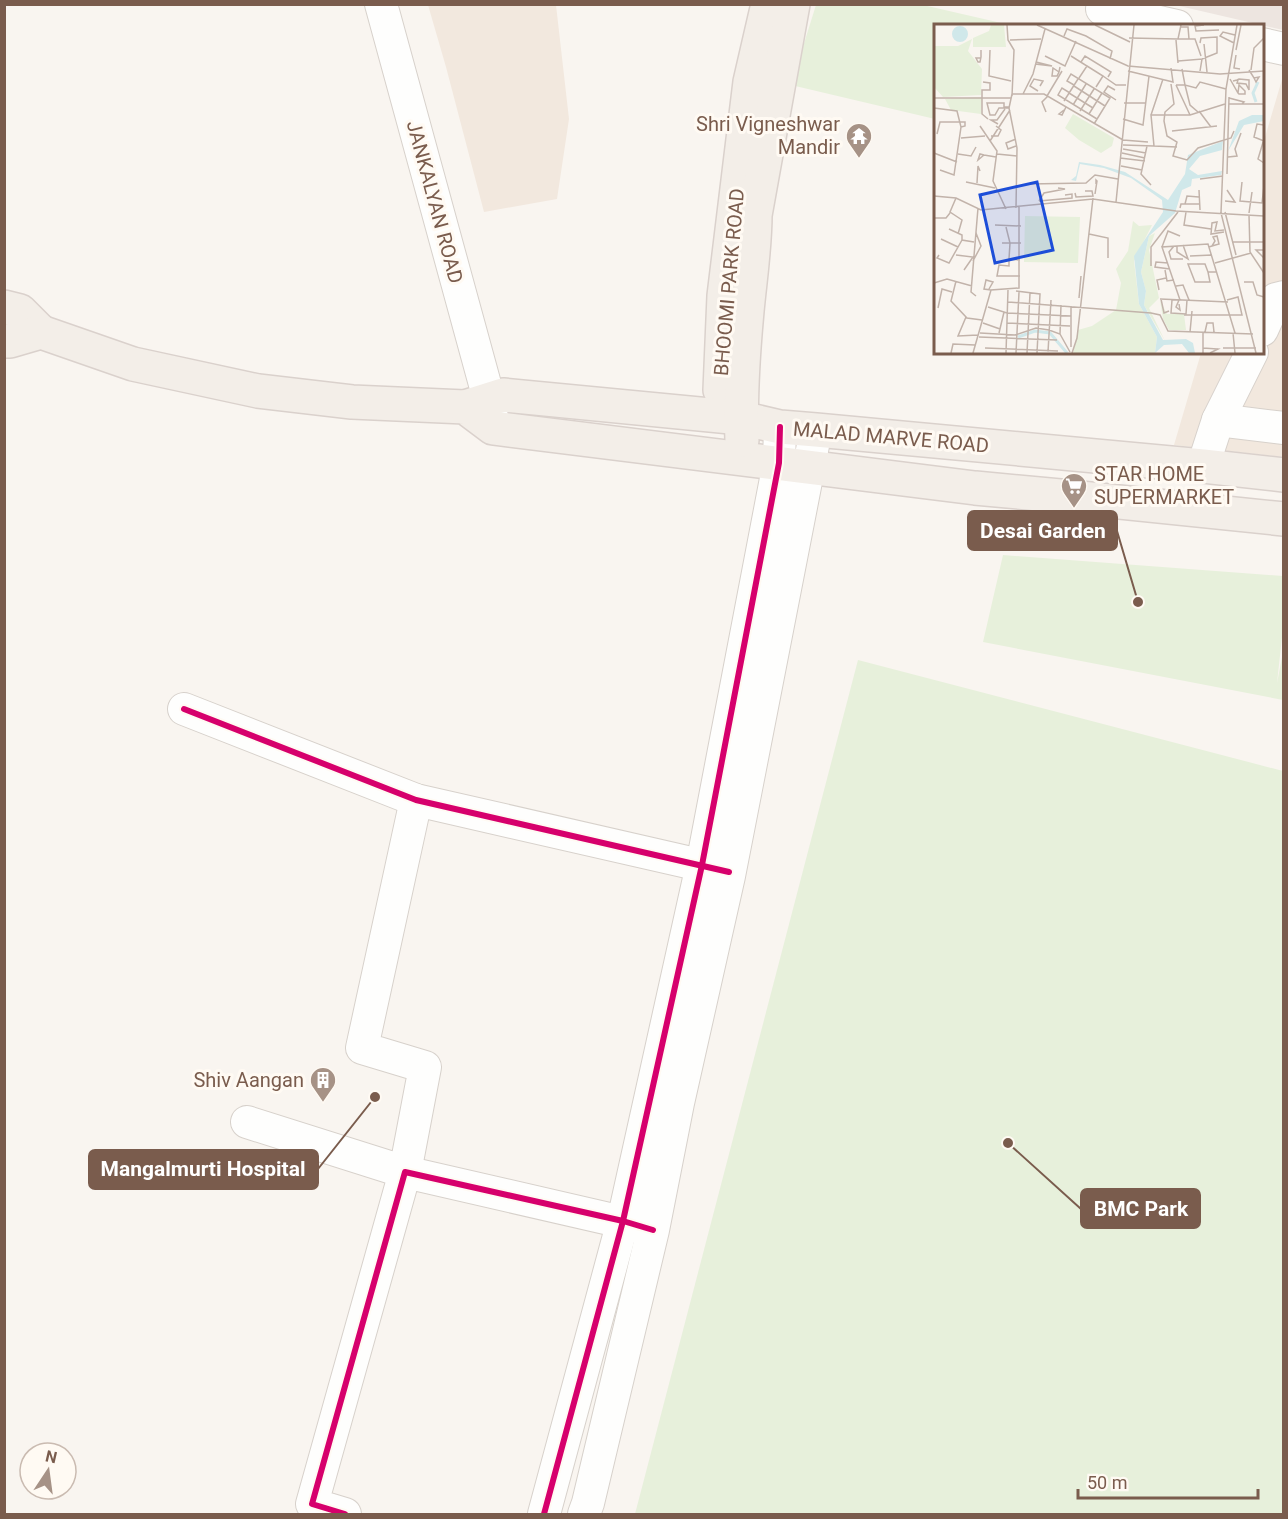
<svg xmlns="http://www.w3.org/2000/svg" width="1288" height="1519" font-family="Roboto,sans-serif">
<rect width="100%" height="100%" fill="#f9f5f0"/>
<!-- residential -->
<g fill="#f2e8de">
<path d="M428,5H556L569,119L557,199L484,212L446,67Z"/>
<path d="M1283,76V457L1174,445L1201,353L1262,352L1263,144Z"/>
</g>
<!-- industrial -->
<path fill="#ede5e0" d="M1175,5H1283V30Z"/>
<!-- green -->
<g fill="#e7f0db">
<path d="M816,5H923L1010,25L936,26L935,119L791,85Z"/>
<path d="M1003,555L1283,576V628L1277,683L1283,652V700L983,642Z"/>
<path d="M858,660L1283,771V1514H635Z"/>
</g>
<g fill="none" stroke-linecap="round" stroke-linejoin="round">
<!-- minor casing -->
<g stroke="#d7d1cb" stroke-width="34">
<g id="minor">
<path d="M381,4L489,399L493,424"/>
<path d="M1102,9L1177,26"/>
<path d="M1262,44L1284,49"/>
<path d="M1262,330L1276,299L1284,297"/>
<path d="M1218,420L1284,428"/>
<path d="M1203,466L1218,420L1252,352"/>
<path d="M184,709L416,800L722,870"/>
<path d="M247,1122L405,1172L425,1067L362,1048L416,800"/>
<path d="M345,1514L312,1504L405,1172L644,1227"/>
<path d="M544,1514L623,1221L702,865L779,463L780,427"/>
<path d="M584,1514L588,1503L653,1230L678,1103L729,876L816,430"/>
</g>
</g>
<!-- major casing -->
<g stroke="#dad1cc" stroke-width="36">
<g id="major">
<path d="M4,307L20,311L41,332"/>
<path d="M4,341H10L41,332L133,364L258,391L352,402L465,407L493,428L975,488L1071,497L1284,519"/>
<path d="M720,390L724,296L750,82L768,4"/>
<path d="M465,407L503,395L741,418L780,427L816,430L1203,466L1284,475"/>
<path d="M742,440C740,397 743,354 747,311C750,279 755,247 755,215L793,4"/>
</g>
</g>
<!-- minor -->
<use href="#minor" stroke="#fefefd" stroke-width="32"/>
<!-- major -->
<use href="#major" stroke="#f3eee8" stroke-width="33"/>
<!-- cycleway casing -->
<g stroke="#fffaf3" stroke-width="10">
<g id="cycleway">
<path d="M184,709L416,800L729,872"/>
<path d="M345,1514L312,1504L405,1172L623,1221L653,1230"/>
<path d="M544,1514L623,1221L702,865L779,463L780,427"/>
</g>
</g>
<!-- cycleway -->
<use href="#cycleway" stroke="#d6006c" stroke-width="6"/>
</g>
<!-- icons -->
<defs>
<g id="temple-pin" transform="scale(1.35)"><path d="M0 17L-7.5 6A9.5 9.5 0 1 1 7.5 6Z" fill="#a69286" stroke="#fffaf3"/><path d="M0-6L5-2H3V0L6.5 2.5H4V6H1.5V3h-3V6H-4V2.5H-6.5L-3 0V-2H-5Z" fill="#fff"/></g>
<g id="supermarket-pin" transform="scale(1.35)"><path d="M0 17L-7.5 6A9.5 9.5 0 1 1 7.5 6Z" fill="#a69286" stroke="#fffaf3"/><path d="M-6-5.5h2.5l.6 2H6L4.5 2H-2.5L-4.4-4H-6ZM-1.5 3.2a1.3 1.3 0 1 0 .1 0ZM3 3.2a1.3 1.3 0 1 0 .1 0Z" fill="#fff"/></g>
<g id="building-pin" transform="scale(1.35)"><path d="M0 17L-7.5 6A9.5 9.5 0 1 1 7.5 6Z" fill="#a69286" stroke="#fffaf3"/><path d="M-4-6H4V6H1V3H-1V6H-4ZM-2.5-4.3h1.7v1.8h-1.7ZM.8-4.3h1.7v1.8H.8ZM-2.5-1h1.7V.8h-1.7ZM.8-1h1.7V.8H.8Z" fill="#fff"/></g>
</defs>
<g fill-rule="evenodd">
<use href="#temple-pin" x="859" y="136"/>
<use href="#supermarket-pin" x="1074" y="486"/>
<use href="#building-pin" x="323" y="1080"/>
</g>
<g text-anchor="middle" dominant-baseline="central" stroke-width="6" stroke-linejoin="round" paint-order="stroke">
<!-- poi labels -->
<g font-size="20" fill="#7a5c4d" stroke="#fffaf3" text-anchor="end">
<text x="840" y="124">Shri Vigneshwar<tspan x="840" dy="23">Mandir</tspan></text>
<text x="1094" y="474" text-anchor="start">STAR HOME<tspan x="1094" dy="23">SUPERMARKET</tspan></text>
<text x="304" y="1080">Shiv Aangan</text>
</g>
<!-- street labels -->
<g font-size="20" fill="#7a5c4d" stroke="#fffaf3">
<text transform="translate(435 202) rotate(75)">JANKALYAN ROAD</text>
<text transform="translate(729 282) rotate(-85)">BHOOMI PARK ROAD</text>
<text transform="translate(891 437) rotate(5)">MALAD MARVE ROAD</text>
</g>
</g>
<!-- overview -->
<g transform="translate(934 24)">
<rect width="330" height="330" fill="#f9f5f0"/>
<path d="M57,1H70L72,23H39V14L55,7ZM38,15L34,27L48,45L47,71L9,73L0,63V22H24ZM48,73L47,90L17,86L11,75ZM139,90L180,114L178,122L167,129L145,116L131,104ZM91,192L146,193L144,239L90,238ZM199,197L205,202L218,201L200,237L205,280L223,313L221,329H139L144,306L158,302L182,286L187,259L182,245L194,227ZM221,209L215,226L225,274L215,284L231,317L210,281L212,267L207,248L215,212ZM226,276L233,290H250L252,306H235L229,295Z" fill="#e7f0db"/>
<path d="M18 10a8 8 0 1 1 16 0a8 8 0 1 1-16 0ZM318,91H330V97L310,101L294,127L305,97ZM289,117L288,126L266,132L255,145L264,151L288,147L287,151L258,155L257,162L248,166L241,189L215,212L207,248L212,267L210,281L229,316L252,315L259,319L261,329H255L248,320L230,321L221,329L223,313L205,280L200,232L229,188L228,176L197,154L170,144L146,140L142,157L137,156L142,152L145,138L166,141L191,148L234,176L251,150L254,131Z" fill="#d0e8ea"/>
<path fill="none" stroke="#d0e8ea" stroke-width="3" d="M322,78L319,69L324,58M84,313L101,307L116,309L133,329"/>
<path fill="none" stroke="#c2b3aa" stroke-width="1.5" d="M73,1L74,16L80,26L78,72M103,1L194,42L286,50L330,47M161,1L196,18M270,1L261,2L262,7L285,6M303,1L292,65L287,189L322,329M247,3H254L255,15M130,12L133,5L152,12L178,27L176,35M195,14L244,15L247,1M244,15H261L267,32M76,16L107,15M242,16L244,39M266,19L267,14L283,13V29L268,35M300,19L286,12L289,8L301,11M270,20L273,48M56,26L55,52L77,57M302,26L307,1M302,31L300,44L306,45M111,32L131,42L142,17M137,32L153,42L145,54M47,34H42L44,38H46L47,33V26M244,37L268,35L266,47M147,38L151,32L177,48L174,53M101,40L118,42L102,38M153,42L169,52L162,63M315,46L320,54L325,53L322,58L320,54M317,46L320,24L330,14M194,47L239,58L237,44M125,48L119,44L118,52H123L125,48L126,43M169,52L182,61H192M296,55L304,69L305,70H311V67L305,61L304,69M299,57L303,56L305,55L315,56V66L312,60L303,59L304,56M49,58L56,59V66H48V90L54,95M237,60L240,80L231,88L230,97L233,112L243,118L239,132L253,136L264,124L297,114L300,107M140,61L133,57L137,50L176,74L160,100M242,61L256,91M242,61H251L248,45M140,62L171,82M181,66L174,62L170,68L182,76M104,67L96,62L100,55L109,57L106,62M135,69L159,84M136,69L128,64L124,71L163,95M89,70L99,50L111,5M113,72L128,47M0,74H77M295,74L310,78L308,80M130,77L144,55M190,79H212M295,80H330M139,81L152,60M0,84L23,87L27,103L20,151L6,146M75,84H65L61,91H56L53,79H70V83H75M130,86L125,90L128,91L132,83M146,87L160,65M265,87L277,103M112,88L108,78L114,72M264,88L256,81L251,61L262,64L266,58L292,65M155,90L168,69M217,91L229,55M189,95L209,101L215,52M64,100L57,96H63L71,85M46,102L63,127L59,157L72,185M238,107L283,102M3,110L6,98H31V102L27,103M57,112H64L67,106L62,102M27,114L51,112M82,115L72,119L74,125L82,122M330,115L324,135L330,139M189,116L214,118M56,117L76,86M330,117L320,113L323,100L330,101M189,121L220,122M213,122L207,150L217,161M243,123L220,122L217,91H256L291,80M189,125L212,129M0,129L23,138M188,129L211,134M24,130L37,132L42,123M63,130L83,132M50,131L44,136L46,130L50,131L62,133M294,133L303,132L301,125L307,109M186,134L211,137M187,142L208,146M293,150L295,73M266,155L289,152M32,158L61,164M308,158L306,177L328,179L330,162M43,159L44,142L46,147M95,160L152,159L161,151L184,155M265,166L266,186M141,169L142,173L159,172L158,167H151M161,170L163,157L162,156V160M0,172L22,174L47,186L159,175L242,187L330,192M22,174L16,188L28,196L24,210M105,177L138,174V170L131,171M105,177L110,169L131,165L124,164M291,177L301,178L293,166M182,178L200,1M251,180L253,172L265,173M82,184L83,124L75,84L78,70H110L189,116M246,184L247,180H266M252,188L250,201L277,205M291,188L302,231M315,189L318,168M315,191L316,228L330,249M0,194H12L16,189M61,201L87,202M15,205L28,211V216L40,218M290,206L281,207L283,198L278,199L277,210L290,208M155,210L174,214V234M7,215L24,223M299,218H330M68,219H76L72,203M240,222L235,228L237,235H249M243,222V228L254,235L249,221M228,223L234,207L246,212M275,223L278,222L285,220L283,212L279,213L281,217L278,222M330,226H322L330,234M5,231L3,234L15,239L28,216M22,231L39,233L30,246M256,232L278,231M86,236L75,235L76,219H87M39,237L47,222L42,209M75,237V242L65,241L63,252H86M234,239L222,238L221,243L236,245M281,239L317,229M217,242V223L244,188M231,246L233,257L240,256M274,248L271,240H254L261,258H276L274,248H283M22,257L17,277L33,294L48,296M310,258H319L323,271L330,273M0,259L13,255L38,262M242,262L249,261L255,276M55,265L59,258L52,256L50,265L57,266M225,266L223,256L232,254M82,267L106,270L103,329M42,272L37,268L44,184M145,274L147,252M226,275L294,278M227,275L230,289L235,287M238,276L237,289L252,290L253,276M246,276L228,223L274,220L301,309M74,278L217,289L226,291L234,307L319,310M245,280L246,286L242,283L245,276M54,283L73,289L137,292M4,284L8,265L18,268M250,291H308L304,273L293,276M32,293L24,312L44,311M49,299L66,305M73,299L136,302M256,308L258,287M271,308L273,299H279L280,308M46,309L81,311L102,304L115,306L126,310L136,328M65,309L70,288M299,309L301,329M126,310L127,281M45,313L123,316M137,323V282M51,324L124,327M269,324L284,325L276,329M289,324H322M114,328L117,276M17,329L19,320L41,321M39,329L57,266L85,264V182M72,329L74,266M82,329L85,268M93,329L96,269M138,329L143,314L159,174M269,329V308"/>
<path fill="#1d4ed8" fill-opacity="0.15" stroke="#1d4ed8" stroke-width="3" d="M103,158L119,226L61,239L46,171Z"/>
<rect width="330" height="330" fill="none" stroke="#7a5c4d" stroke-width="3"/>
</g>
<!-- callouts -->
<path fill="none" stroke="#7a5c4d" stroke-width="2" d="M1138 602L1117 531M375 1097L318 1169M1008 1143L1081 1209"/>
<g fill="#7a5c4d" stroke="#fffaf3" stroke-width="2">
<circle cx="1138" cy="602" r="6"/>
<circle cx="375" cy="1097" r="6"/>
<circle cx="1008" cy="1143" r="6"/>
</g>
<g fill="#7a5c4d" stroke="#7a5c4d" stroke-width="2">
<rect x="968" y="511" width="149" height="39" rx="6"/>
<rect x="89" y="1150" width="229" height="39" rx="6"/>
<rect x="1081" y="1189" width="119" height="39" rx="6"/>
</g>
<g font-size="21" text-anchor="middle" font-weight="bold" fill="#fff">
<text x="1043" y="538">Desai Garden</text>
<text x="203" y="1176">Mangalmurti Hospital</text>
<text x="1141" y="1216">BMC Park</text>
</g>
<!-- border -->
<rect width="1288" height="1519" fill="none" stroke="#7a5c4d" stroke-width="12"/>
<!-- north arrow -->
<g transform="translate(48 1471) rotate(13)"><circle r="28" fill="#fffaf3" stroke="#cabbb1" stroke-width="1.5"/>
<path d="M0-4.5L10 22L0 15L-10 22Z" fill="#a69286"/>
<text y="-9" font-size="16" font-weight="bold" text-anchor="middle" fill="#7a5c4d">N</text>
</g>
<!-- scale -->
<path d="M1078 1489v9h180v-9" fill="none" stroke="#7a5c4d" stroke-width="3"/>
<text x="1087" y="1489" font-size="18" fill="#7a5c4d" stroke="#fffaf3" stroke-width="4.5" paint-order="stroke">50 m</text>
</svg>
